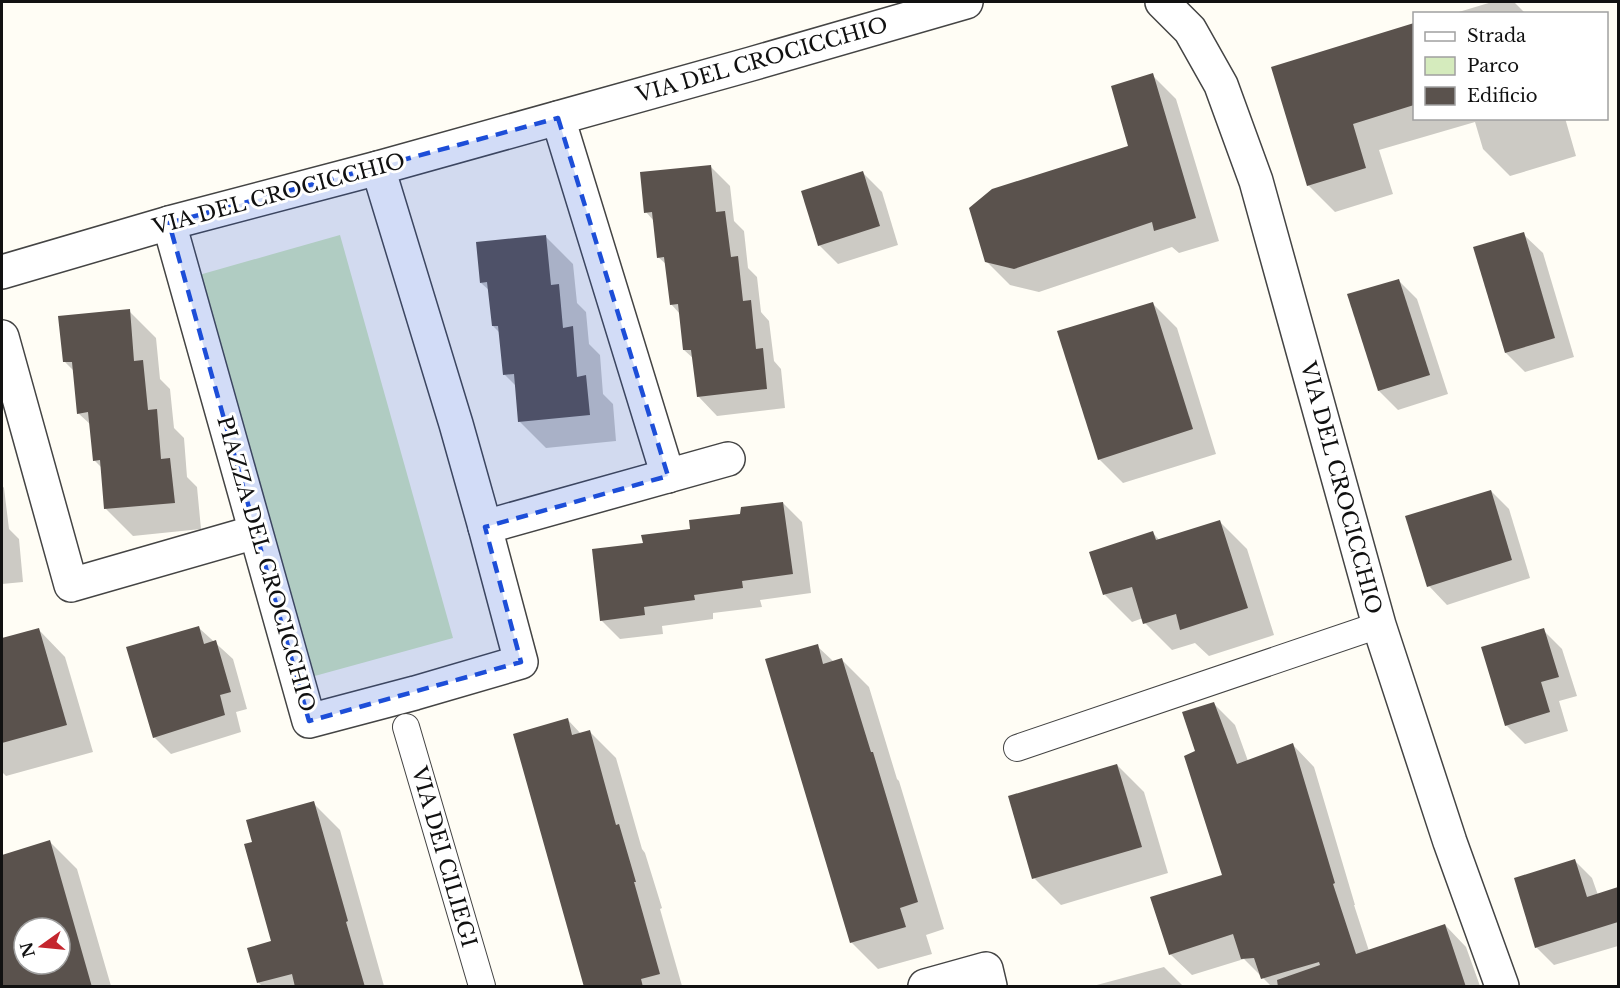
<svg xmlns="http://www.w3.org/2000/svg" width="1620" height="988" font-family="'Libre Baskerville',serif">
<rect width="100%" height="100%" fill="#fffdf5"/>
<!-- green -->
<path fill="#d5ebbd" d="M340,235L453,638L311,677L199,275Z"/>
<!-- shadow -->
<g fill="#0003" fill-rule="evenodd">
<path d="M1492,2H1514L1526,14H1452Z"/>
<path d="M1414,25V118H1565L1576,156L1510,176L1483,149L1475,122L1379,150L1393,194L1335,212L1308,185L1273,68Z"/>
<path d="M1152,75L1176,99L1219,241L1179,253L1172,247L1039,292L1010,285L986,261L1129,147Z"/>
<path d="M711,167L730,186L734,221L744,231L748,268L757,277L761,312L769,321L774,361L781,369L785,408L717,416L698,396L694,359L684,350L680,314L671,304L667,265L658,257L654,221L646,212Z"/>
<path d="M863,173L882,192L898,245L838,264L819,245Z"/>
<path d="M1523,234L1543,253L1574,357L1525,372L1506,353L1475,248Z"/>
<path d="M546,237L573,264L577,303L586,312L589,344L600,355L603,394L613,404L616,441L546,448L519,421L516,386L504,374L500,333L493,326L490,291L481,283Z"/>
<path d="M1398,280L1417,299L1448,394L1398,410L1379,391Z"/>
<path d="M1153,304L1177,328L1216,454L1123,483L1099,459Z"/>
<path d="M129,311L156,338L160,379L170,389L174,428L184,438L187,477L197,487L201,529L133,536L105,508L102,468L94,460L91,425L78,413L75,372L65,362Z"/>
<path d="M2,485L4,488L9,529L19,539L23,582L2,584Z"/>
<path d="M1491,491L1509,509L1530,578L1447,605L1429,586Z"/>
<path d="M783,503L802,522L811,593L760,600L762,607L713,613V619L662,626L663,634L620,639L601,620L644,544Z"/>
<path d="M1220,522L1247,549L1274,635L1209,656L1195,643L1172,650L1145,623L1143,618L1132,622L1105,595L1153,533L1160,541Z"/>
<path d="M199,628L233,659L247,709L236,712L241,732L171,754L154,737Z"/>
<path d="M38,629L65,657L93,752L6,776L2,772V640Z"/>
<path d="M1543,630L1562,649L1577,696L1559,701L1568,731L1525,744L1506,725Z"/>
<path d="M817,646L834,662L842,660L869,687L897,779L899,781L944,929L926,935L932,954L878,969L851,942Z"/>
<path d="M1214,704L1235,725L1248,761L1293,745L1314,767L1355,905H1354L1369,951L1445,925L1466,947L1480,986H1271L1244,959L1192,975L1170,954L1224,876L1197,752Z"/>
<path d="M568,720L581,734L589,731L616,758L642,849L645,853L662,908L660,909L682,986H587Z"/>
<path d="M1117,765L1144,792L1168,873L1061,905L1034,878Z"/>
<path d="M313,803L340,830L384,986H262L259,983L249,949L273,942L254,843Z"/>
<path d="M50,842L77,869L111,986H19L2,931V856ZM24,928H60V964H24Z"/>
<path d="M1574,860L1592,878L1598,895L1618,889V946L1554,965L1536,947Z"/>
<path d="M1164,967L1183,986H1093Z"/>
</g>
<!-- building -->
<g fill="#5a524d" fill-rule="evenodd">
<path d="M1414,23V105L1353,124L1366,168L1307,186L1271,67Z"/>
<path d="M1153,73L1196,218L1154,231L1152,222L1014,269L985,262L969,208L992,189L1128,146L1111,86Z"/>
<path d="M711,165L716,212L725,211L731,257L738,256L743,301L751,300L756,349L763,348L767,389L697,397L691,350H683L678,304L670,305L664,257L657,258L652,212L644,213L640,172Z"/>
<path d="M863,171L880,226L818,246L801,191Z"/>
<path d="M1524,232L1555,338L1505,353L1473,247Z"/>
<path d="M546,235L551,285L559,284L563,328L573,326L577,377L586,375L590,415L518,422L514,374L503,375L498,326H492L487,282L480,283L476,242Z"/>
<path d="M1399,279L1430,375L1378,391L1347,294Z"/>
<path d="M1153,302L1193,429L1098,460L1057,331Z"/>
<path d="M130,309L134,361L143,360L148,410L157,409L161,459L170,458L175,503L104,509L100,460L93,461L88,412L77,414L72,362H63L58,316Z"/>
<path d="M1491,490L1512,560L1427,587L1405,516Z"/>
<path d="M783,502L793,574L742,581L743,588L694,595L695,600L644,607L645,615L600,621L592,549L643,543L641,535L690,529L689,520L740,514L741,507Z"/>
<path d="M1220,520L1248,608L1180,630L1176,614L1143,624L1132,587L1103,595L1089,552L1153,531L1156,540Z"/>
<path d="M199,626L204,644L216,640L231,692L220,695L225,715L153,738L126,647Z"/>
<path d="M39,628L67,725L2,743V638Z"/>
<path d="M1544,628L1559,677L1541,682L1550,712L1505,726L1481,647Z"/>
<path d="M818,644L823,664L842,658L871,752H873L918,902L900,908L906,927L850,943L765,659Z"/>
<path d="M1214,702L1237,764L1293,743L1335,883L1333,884L1356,954L1445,924L1466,987H1278L1277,980L1320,965L1319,962L1261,979L1254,958L1241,959L1233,934L1169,955L1150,897L1222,875L1184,756L1195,751L1182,712Z"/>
<path d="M568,718L572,735L590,730L616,825L619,824L636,882H634L660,974L641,979L643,987H584L513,734Z"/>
<path d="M1117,764L1142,847L1032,879L1008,796Z"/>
<path d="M314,801L348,921L346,922L365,987H295L292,974L257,983L247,948L271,941L244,844L252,842L246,820Z"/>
<path d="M50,840L92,987H2V855ZM24,928H60V964H24Z"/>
<path d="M1575,859L1587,897L1618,887V922L1535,948L1514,878Z"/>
</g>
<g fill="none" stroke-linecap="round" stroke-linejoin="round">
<!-- lane casing -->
<g stroke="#444" stroke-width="28">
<g id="lane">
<path d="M406,727L482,986"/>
<path d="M1017,748L1379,625"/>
</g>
</g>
<!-- street casing -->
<g stroke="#444" stroke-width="36">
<g id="street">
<path d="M1162,2L1190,30L1221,85L1256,181L1379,625L1450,842L1502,986"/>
<path d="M558,118L668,476"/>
<path d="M169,223L309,721L415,693L521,662L485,527L456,424L378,168"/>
<path d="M2,272L169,223L378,168L751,64L966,2"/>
<path d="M2,337L71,585L255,532"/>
<path d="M485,527L728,459"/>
<path d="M925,986L986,969L990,986"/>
</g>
</g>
<!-- lane -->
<use href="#lane" stroke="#fff" stroke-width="26"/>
<!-- street -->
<use href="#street" stroke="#fff" stroke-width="33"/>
</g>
<!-- marked area -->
<path fill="#1d4ed8" fill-opacity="0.2" stroke="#1d4ed8" stroke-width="4.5" stroke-dasharray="12 8" stroke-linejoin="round" d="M558,118L668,476L485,527L521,662L309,721L169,223Z"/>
<g text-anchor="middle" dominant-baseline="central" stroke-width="6" stroke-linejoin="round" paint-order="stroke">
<!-- street labels -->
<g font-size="21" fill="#111" stroke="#fff">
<text transform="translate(762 60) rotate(-16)">VIA DEL CROCICCHIO</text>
<text transform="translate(279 194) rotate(-15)">VIA DEL CROCICCHIO</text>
<text transform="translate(1341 488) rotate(75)">VIA DEL CROCICCHIO</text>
<text transform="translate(266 564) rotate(74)">PIAZZA DEL CROCICCHIO</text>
<text transform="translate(444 857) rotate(74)">VIA DEI CILIEGI</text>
</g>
</g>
<!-- border -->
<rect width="1620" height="988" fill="none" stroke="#111111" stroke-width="6"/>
<!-- legend -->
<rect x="1413" y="12" width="195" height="108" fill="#ffffff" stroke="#a0a0a0" stroke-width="1.5"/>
<rect x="1425" y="32" width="30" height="9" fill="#ffffff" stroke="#a0a0a0" stroke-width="1.5"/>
<text x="1467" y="42" font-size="18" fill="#111111">Strada</text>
<rect x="1425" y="57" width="30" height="18" fill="#d5ebbd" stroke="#a0a0a0" stroke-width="1.5"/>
<text x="1467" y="72" font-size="18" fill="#111111">Parco</text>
<rect x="1425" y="87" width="30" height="18" fill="#5a524d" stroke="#a0a0a0" stroke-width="1.5"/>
<text x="1467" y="102" font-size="18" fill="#111111">Edificio</text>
<!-- north arrow -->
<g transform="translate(42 946) rotate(255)"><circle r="28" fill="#ffffff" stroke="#a0a0a0" stroke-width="1.5"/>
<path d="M0-4.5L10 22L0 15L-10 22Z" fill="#c4262e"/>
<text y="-9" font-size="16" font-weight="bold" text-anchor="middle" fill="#111111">N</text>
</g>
</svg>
